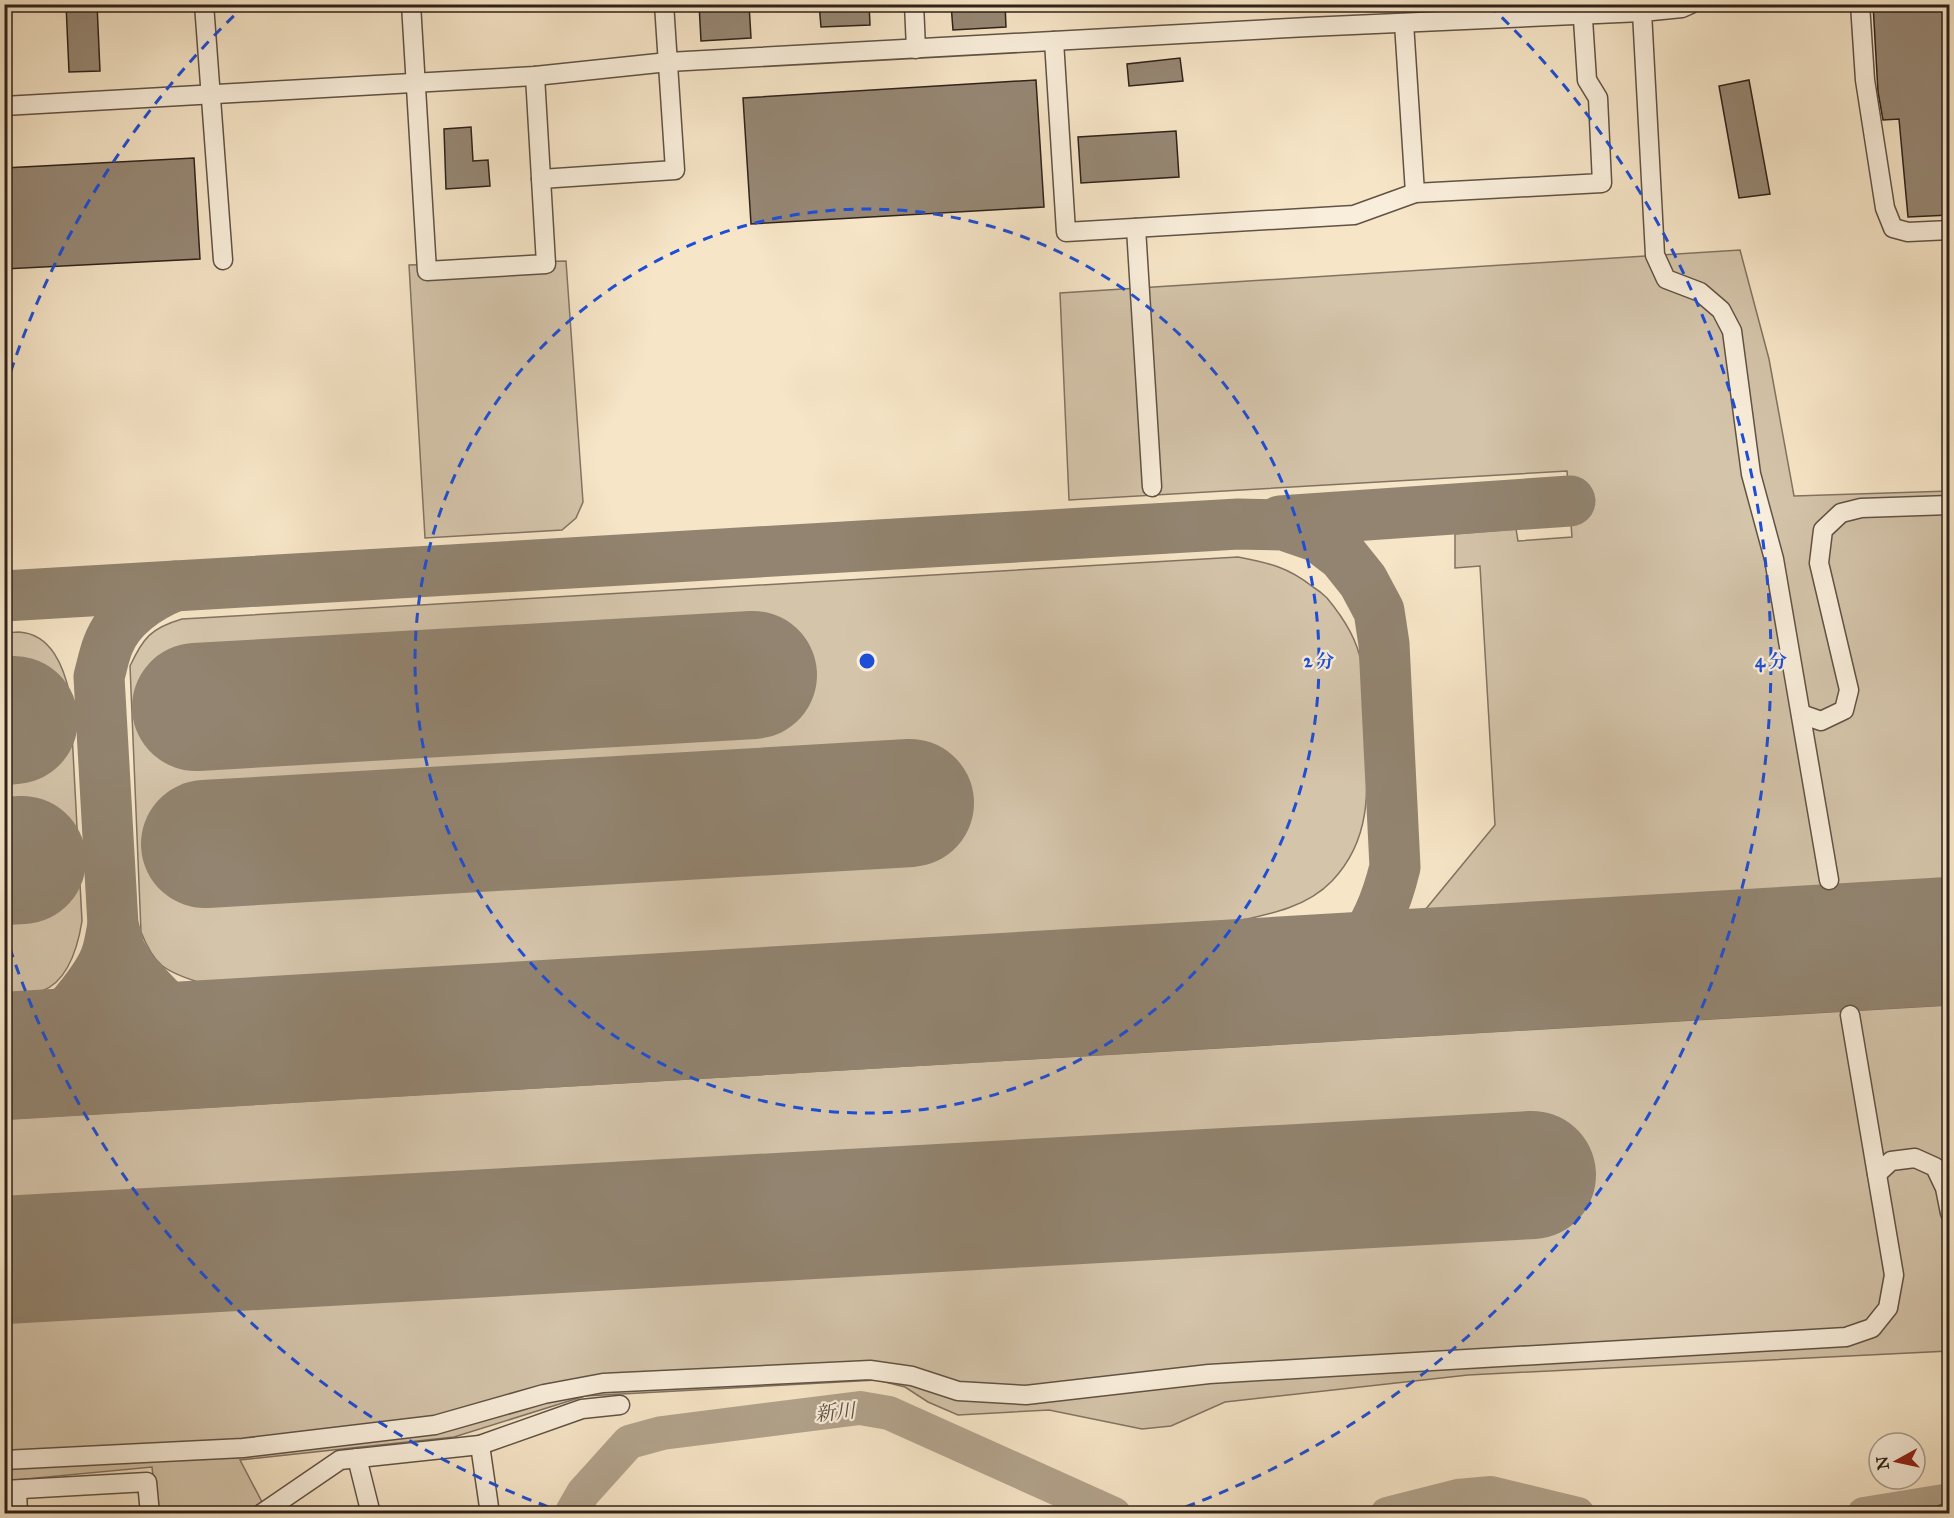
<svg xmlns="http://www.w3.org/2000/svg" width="1954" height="1518" font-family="'IM FELL Great Primer','Noto Serif JP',serif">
<rect width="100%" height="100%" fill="#f6e5c7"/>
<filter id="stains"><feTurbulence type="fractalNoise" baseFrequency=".00333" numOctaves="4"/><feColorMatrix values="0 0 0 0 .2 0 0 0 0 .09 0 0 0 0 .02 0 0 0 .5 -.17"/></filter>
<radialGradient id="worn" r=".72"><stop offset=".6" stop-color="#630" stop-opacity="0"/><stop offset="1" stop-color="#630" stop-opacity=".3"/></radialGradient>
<!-- green -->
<g fill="#d4c4aa" stroke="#827362" stroke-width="1.5">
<path d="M1740,250L1769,359L1794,496L1949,491V879L1425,910L1495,825L1480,566L1455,568V534L1516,529L1518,541L1572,537L1567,471L1069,500L1060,293Z"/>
<path d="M566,261L583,502L576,518L562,530L425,538L409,265Z"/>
<path d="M1238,557C1269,563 1288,567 1313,587C1318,590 1323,594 1327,598C1342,616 1357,639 1361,662C1364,681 1363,702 1364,721C1367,779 1376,835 1332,881C1307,907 1271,914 1237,921L198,982C164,971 154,965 141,932L130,666C143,638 151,628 182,619Z"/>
<path d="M19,632C52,634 64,668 70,695L82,921C78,946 68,981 42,991C31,994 16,993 5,993L4,633Z"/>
<path d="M1949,1005V1351L1468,1375L1225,1402L1171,1426L1142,1429L1049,1410L958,1415L928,1402L905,1387L877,1380L585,1396L454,1437L240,1460L262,1502L245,1513H157L152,1467L5,1481L4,1119Z"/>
</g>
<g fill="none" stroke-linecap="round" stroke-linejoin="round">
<!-- river -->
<g stroke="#b2a38c" stroke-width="34">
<path d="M571,1514L583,1493L629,1442L662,1433L860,1408L889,1413L1114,1514"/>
<path d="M1387,1514L1458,1496L1491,1493L1578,1514"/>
<path d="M1864,1514L1950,1500"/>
</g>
<!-- taxiway -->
<g stroke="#928470" stroke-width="51">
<path d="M1280,521L1570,501"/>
<path d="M175,586C148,597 119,616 108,645C104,655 102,666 99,677L113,925L120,951L132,971L180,1021L202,1035L220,1043"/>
<path d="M4,596L1238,524L1283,525L1318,537L1343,556L1363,581L1379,611L1384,644L1395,867C1388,896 1375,930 1355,953C1347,962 1335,970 1326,978"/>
<path d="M4,1051C21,1045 37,1038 51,1027C69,1014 101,974 107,953C110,944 111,934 113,925"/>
</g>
<!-- runway -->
<g stroke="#928470" stroke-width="128">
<path d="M196,707L753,675"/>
<path d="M4,721L14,720"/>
<path d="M205,844L910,803"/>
<path d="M4,861L22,860"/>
<path d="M4,1056L1950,941"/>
<path d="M4,1260L1532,1175"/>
</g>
</g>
<!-- building -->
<g fill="#968774" stroke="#2f221a" stroke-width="1.5">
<path d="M66,4H97L100,71L69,72Z"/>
<path d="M699,4H749L751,38L701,41Z"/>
<path d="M819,4H869L870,25L821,27Z"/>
<path d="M951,4H1005L1006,27L953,30Z"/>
<path d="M1873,4H1942L1948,117H1945L1950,166V215L1908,217L1899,119L1883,120L1878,92Z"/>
<path d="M1180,58L1183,81L1129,86L1127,64Z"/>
<path d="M1036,80L1044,207L751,224L743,98Z"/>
<path d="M1749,80L1770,194L1739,198L1719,86Z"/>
<path d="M471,127L473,161L488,160L490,186L446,189L444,129Z"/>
<path d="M1176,131L1179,177L1081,183L1078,137Z"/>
<path d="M194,158L200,259L4,269V168Z"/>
</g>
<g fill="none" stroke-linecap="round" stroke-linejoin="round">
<!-- minor casing -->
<g stroke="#615345" stroke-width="21">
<g id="minor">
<path d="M204,4L223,260"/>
<path d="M411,4L427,271L546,264L535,76"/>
<path d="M914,4L916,49"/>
<path d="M1691,4L1682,8L1642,12L1655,255L1666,279L1700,292L1721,310L1732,331L1751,474L1774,559L1829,880"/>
<path d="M1860,4L1865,80L1885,208L1893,228L1908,232L1950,230"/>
<path d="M1404,23L1415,193"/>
<path d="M1054,41L1066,232L1354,215L1415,193L1602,183L1598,98L1587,80L1582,4"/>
<path d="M4,106L535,76L668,62L1308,27L1642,12"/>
<path d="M541,179L675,170L664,4"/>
<path d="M1136,228L1152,487"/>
<path d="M1801,714L1821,721L1844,710L1849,690L1819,563L1823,530L1841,513L1861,508L1950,505"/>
<path d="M1877,1174L1891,1161L1915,1158L1935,1167L1945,1188L1950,1213"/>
<path d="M480,1445L490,1514"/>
<path d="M357,1458L371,1514"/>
<path d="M4,1460L243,1448L435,1425L544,1394L603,1383L870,1370L912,1376L958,1391L1026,1395L1209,1374L1846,1337L1872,1328L1888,1308L1894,1275L1850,1015"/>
<path d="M4,1490L147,1482L150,1514"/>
<path d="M17,1490L18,1514"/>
<path d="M261,1514L340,1460L480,1445L582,1409L620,1405"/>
<path d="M1943,1514L1950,1512"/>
</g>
</g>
<!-- minor -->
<use href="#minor" stroke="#f9eedb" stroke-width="18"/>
</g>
<!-- distance rings -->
<g fill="none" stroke="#1d4ed8" stroke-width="3" stroke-dasharray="10 8">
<circle cx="867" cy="661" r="452"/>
<path d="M565 1513A904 904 0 0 1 5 933M5 389A904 904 0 0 1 245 5M1489 5A904 904 0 0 1 1169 1513"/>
</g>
<g text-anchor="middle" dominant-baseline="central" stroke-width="4.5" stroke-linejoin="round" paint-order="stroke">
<!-- water labels -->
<g font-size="20" font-style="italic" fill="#5d4f42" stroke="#f9eedb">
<text transform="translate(835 1412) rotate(-6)">新川</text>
</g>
</g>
<circle cx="867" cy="661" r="9" fill="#1d4ed8" stroke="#f9eedb" stroke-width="3"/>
<g font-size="18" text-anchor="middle" font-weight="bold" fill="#1d4ed8" stroke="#f9eedb" stroke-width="4.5" stroke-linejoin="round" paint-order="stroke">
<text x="1319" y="667">2 分</text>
<text x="1771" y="667">4 分</text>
</g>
<!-- margin -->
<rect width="1954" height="1518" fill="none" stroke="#f6e5c7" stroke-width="24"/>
<rect x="6" y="6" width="1942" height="1506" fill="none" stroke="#2f221a" stroke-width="3"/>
<rect x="12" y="12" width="1930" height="1494" fill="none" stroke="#2f221a" stroke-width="1.5"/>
<!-- north arrow -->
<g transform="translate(1897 1461) rotate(262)"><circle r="28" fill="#f9eedb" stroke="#a89c8e" stroke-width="1.5"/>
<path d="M0-4.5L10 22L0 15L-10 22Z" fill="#8f2418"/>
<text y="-9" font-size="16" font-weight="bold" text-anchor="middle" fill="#2f221a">N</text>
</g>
<rect width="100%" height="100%" filter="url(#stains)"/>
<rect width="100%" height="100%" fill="url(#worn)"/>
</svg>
